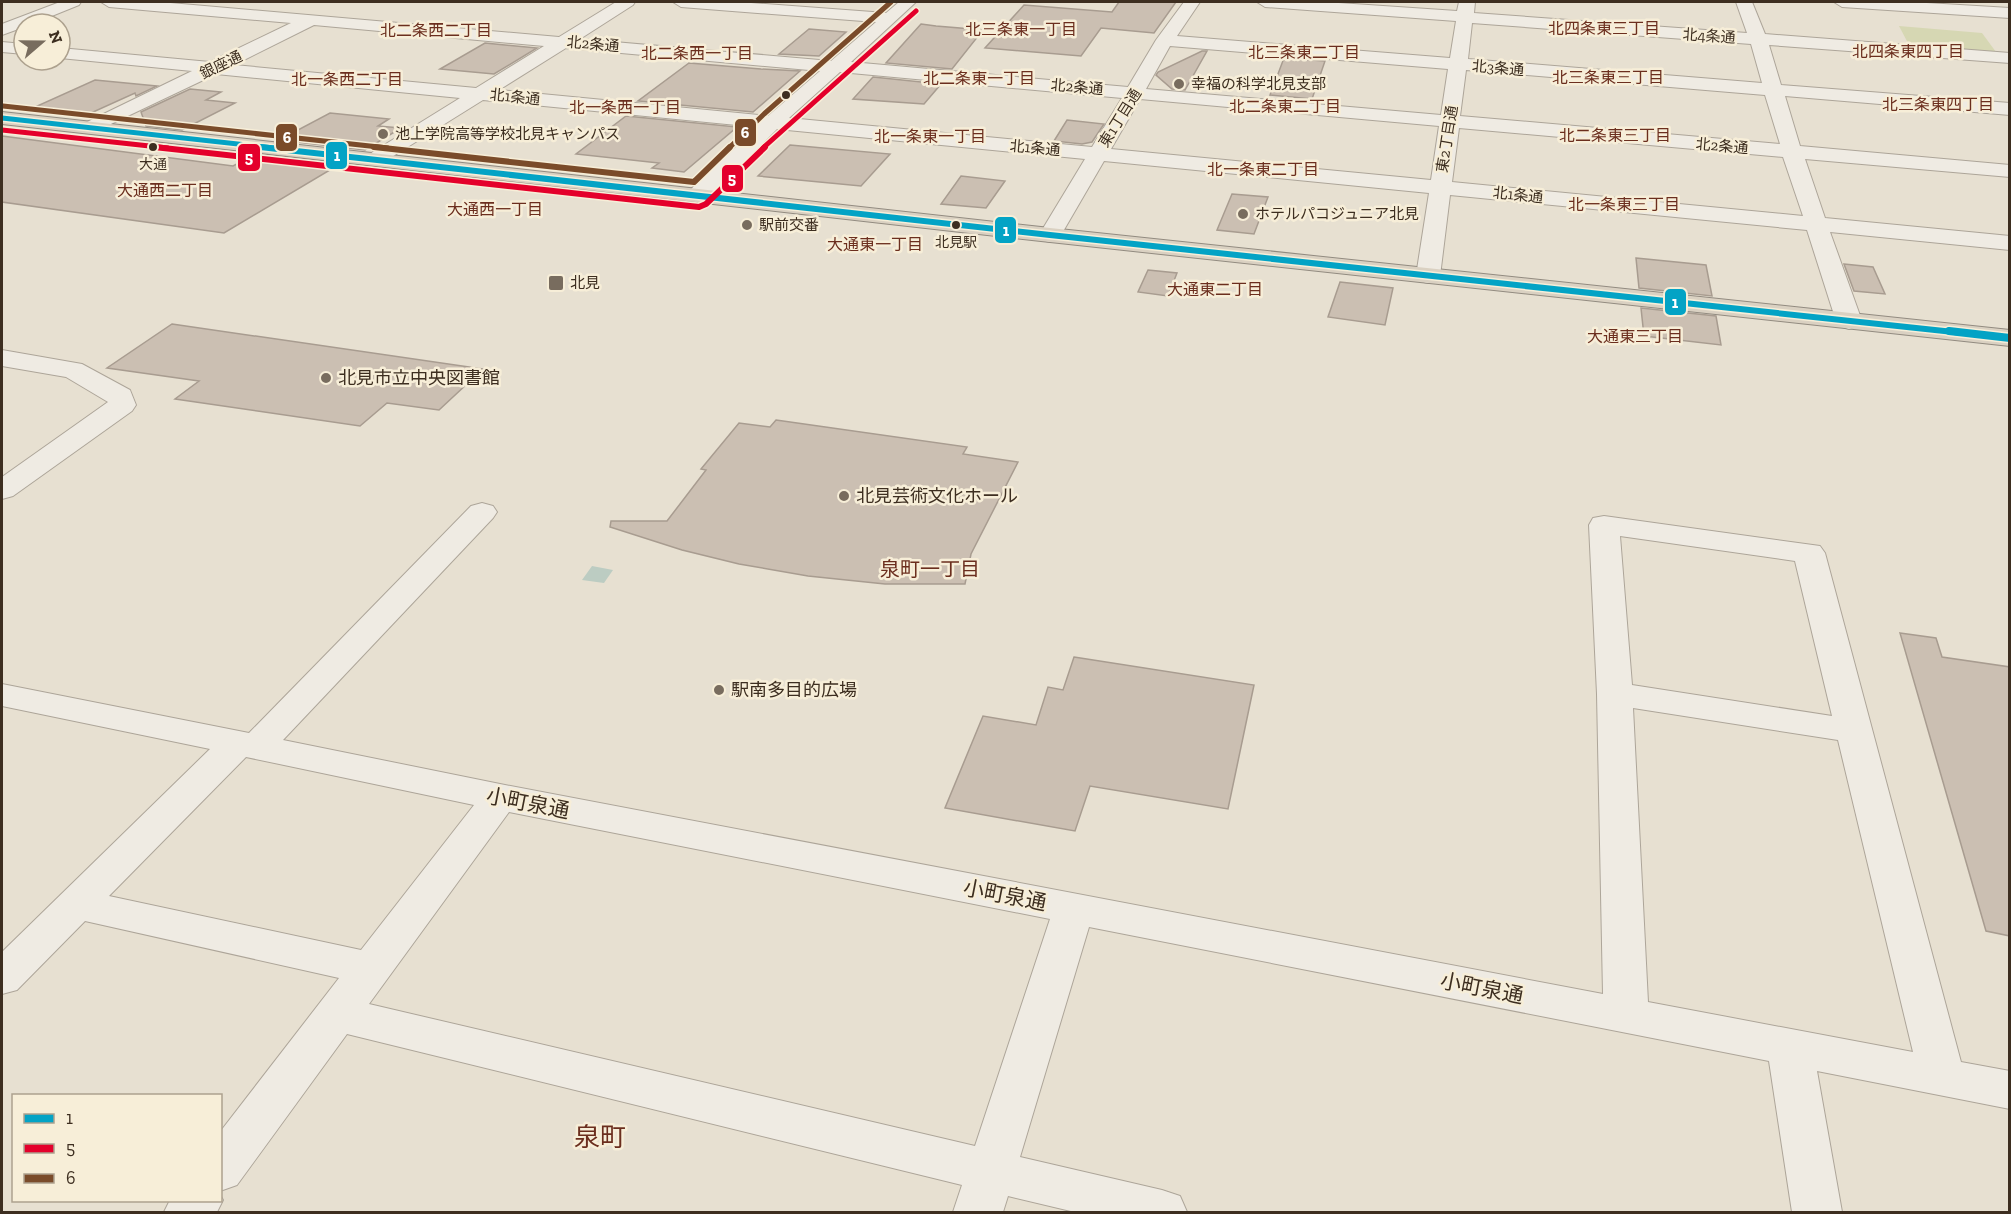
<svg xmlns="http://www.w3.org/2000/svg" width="2011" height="1214" font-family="'Zilla Slab','Noto Sans JP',serif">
<rect width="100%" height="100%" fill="#e7e0d1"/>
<!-- green -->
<path fill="#d6d7b3" d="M1899,26L1982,33L1996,52L1909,45Z"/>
<!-- water -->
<path fill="#bcccc2" d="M592,566L613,570L604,583L582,580Z"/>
<!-- building -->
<g fill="#cbbfb2" stroke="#a89c90" stroke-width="1.5">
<path d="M1119,2H1176L1154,33L1101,28L1081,56L985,48L1024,5L1112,12Z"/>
<path d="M921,24L936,26L983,30L952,69L886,63Z"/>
<path d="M809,29L846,32L819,56L779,54Z"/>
<path d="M485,43L537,48L494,74L440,69Z"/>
<path d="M1202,51H1207L1185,90L1172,89L1156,75L1158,72Z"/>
<path d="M1284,58L1325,61L1312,99L1270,95Z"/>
<path d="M689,63L761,69L800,71L753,112L638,101Z"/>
<path d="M873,77L941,84L924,104L853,99Z"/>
<path d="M95,80L157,86L136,96L135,93L91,113L35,107Z"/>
<path d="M190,89L221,92L206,100L235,103L182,130L146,126L141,112Z"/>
<path d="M330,113L389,119L378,126L401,128L365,150L279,140Z"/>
<path d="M626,116L737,127L684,172L652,168L659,163L576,154Z"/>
<path d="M1067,120L1104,124L1092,142L1082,144L1054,141Z"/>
<path d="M2,136L233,166L254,155L340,164L224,233L2,202Z"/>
<path d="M790,145L890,154L861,186L758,176Z"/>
<path d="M961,176L1005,181L986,208L941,204Z"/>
<path d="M1232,194L1268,197L1254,234L1217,230Z"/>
<path d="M1636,258L1706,265L1712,296L1639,288Z"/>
<path d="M1844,264L1873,267L1885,294L1854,291Z"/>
<path d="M1148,270L1177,273L1168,296L1138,292Z"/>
<path d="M1340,282L1393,288L1385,325L1328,317Z"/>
<path d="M1641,308L1716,316L1721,345L1644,336Z"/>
<path d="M172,324L483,369L439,410L387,403L360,426L175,399L199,381L107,368Z"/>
<path d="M776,420L967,447L963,454L1018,462L971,554L965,584H885L808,576L739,564L682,550L610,527L611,521H667L706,470L701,469L739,423L770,427Z"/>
<path d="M1900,633L1936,638L1942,657L2010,667V936L1986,931Z"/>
<path d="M1074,657L1254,685L1228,809L1090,786L1075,831L945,808L983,716L1036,725L1048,687L1063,690Z"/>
</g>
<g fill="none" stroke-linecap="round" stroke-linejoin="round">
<!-- minor casing -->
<g stroke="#ada599" stroke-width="2">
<g id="minor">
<path d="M60,2H81L79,5L32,24H24V27L2,35V24Z"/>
<path d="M101,2H159L559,37L616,2H635L633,5L580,39L831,61L876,22L681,7L673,2H738L886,13L899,2H916L851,62L1128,87L1156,40L1184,2H1200L1177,36L1450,58L1456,21L1265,7L1257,2H1324L1457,11L1459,2H1475L1474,13L1747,33L1736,2H1752L1765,34L2010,53V63L1769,45L1781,85L2010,103V115L1785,96L1800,146L2010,165V177L1805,159L1825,218L2010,236V250L1830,232L1862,321L1858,326L1849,329L1840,326L1836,321L1807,230L1450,195L1440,276L1436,281L1428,283L1420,281L1416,276L1429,193L1104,161L1061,235L1058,240L1050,242L1042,240L1039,235L1085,159L777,129L706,200L698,201L690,200L687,195L690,190L757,127L483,100L382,163L375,165L368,163L365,159L368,155L460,98L216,74L92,133L85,131L82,127L85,123L192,71L60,58V48L210,62L291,23L109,7ZM1472,23L1751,44L1762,83L1468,59ZM314,25L544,46L476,88L234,65ZM1170,46L1448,69L1441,115L1146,89ZM566,48L820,71L768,116L499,90ZM1466,70L1765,95L1780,144L1460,116ZM840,72L1122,98L1092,147L789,118ZM1140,99L1439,126L1431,180L1111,149ZM1459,128L1783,157L1803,216L1452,182Z"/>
<path d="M1834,2H1910L2010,8V18L1842,7Z"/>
<path d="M2,42L24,44V54L2,52Z"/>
<path d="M2,350L82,364L130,390L136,405L132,411L13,496L2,499V477L108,402L66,377L2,366Z"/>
<path d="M482,503L493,506L497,512L493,518L283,740L500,784L1603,994L1597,694L1589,525L1593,518L1604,516L1820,546L1825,553L1961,1062L2010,1071V1109L1817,1071L1842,1212H1792L1769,1061L1089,927L1020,1157L1162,1190L1180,1196L1187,1212H1075L1008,1196L1003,1212H953L962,1185L347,1034L237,1185L220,1191V1132L339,978L85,921L17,990L2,994V952L210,749L2,706V684L249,733L471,506ZM1620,536L1795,561L1832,716L1632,685ZM1633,708L1838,740L1913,1052L1648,1002ZM246,757L474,805L361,950L109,896ZM509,812L1050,919L975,1146L369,1004Z"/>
<path d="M220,1195L223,1200L217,1212H164L170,1200H220Z"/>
</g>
</g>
<!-- highway casing -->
<g stroke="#928b80" stroke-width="2">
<path id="highway" d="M2,112L1050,228L2010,330V346L1050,242L2,124Z"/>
</g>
<!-- minor -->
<use href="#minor" fill="#efebe3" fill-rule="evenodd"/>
<!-- highway -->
<use href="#highway" fill="#dad1c2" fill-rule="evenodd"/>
<!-- bus-1-far2 casing -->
<g stroke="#f7eed8" stroke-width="8">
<path id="bus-1-far2" d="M2,118L274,148"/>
</g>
<!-- bus-1-far1 casing -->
<g stroke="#f7eed8" stroke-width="9">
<path id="bus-1-far1" d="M260,147L1050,235L1963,333"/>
</g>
<!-- bus-1 casing -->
<g stroke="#f7eed8" stroke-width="11">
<path id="bus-1" d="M1949,331L2010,338"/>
</g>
<!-- bus-2-far1 casing -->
<g stroke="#f7eed8" stroke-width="8">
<g id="bus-2-far1">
<path d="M2,130L168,148"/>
<path d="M763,148L916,11"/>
</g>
</g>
<!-- bus-2 casing -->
<g stroke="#f7eed8" stroke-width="9">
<path id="bus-2" d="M154,147L699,207L706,204L765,147"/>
</g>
<!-- bus-3-far1 casing -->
<g stroke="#f7eed8" stroke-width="8">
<g id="bus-3-far1">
<path d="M3,106L388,148"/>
<path d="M729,148L764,114L891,2"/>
</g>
</g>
<!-- bus-3 casing -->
<g stroke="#f7eed8" stroke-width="9">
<path id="bus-3" d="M374,147L694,182L730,147"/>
</g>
<!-- bus-1-far2 -->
<use href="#bus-1-far2" stroke="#03a3c5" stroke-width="5"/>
<!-- bus-1-far1 -->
<use href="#bus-1-far1" stroke="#03a3c5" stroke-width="6"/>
<!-- bus-1 -->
<use href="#bus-1" stroke="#03a3c5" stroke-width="8"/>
<!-- bus-2-far1 -->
<use href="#bus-2-far1" stroke="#e4002b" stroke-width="5"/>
<!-- bus-2 -->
<use href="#bus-2" stroke="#e4002b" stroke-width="6"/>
<!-- bus-3-far1 -->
<use href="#bus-3-far1" stroke="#7a4b2a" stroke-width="5"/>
<!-- bus-3 -->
<use href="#bus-3" stroke="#7a4b2a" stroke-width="6"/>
</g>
<!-- markers -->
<g fill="#786c5e" stroke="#f7eed8" stroke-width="2">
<circle cx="1179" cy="84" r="6"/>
<circle cx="383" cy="134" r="6"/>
<circle cx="1243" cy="214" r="6"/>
<circle cx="747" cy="225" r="6"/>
<rect x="548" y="275" width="16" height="16" rx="3"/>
<circle cx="326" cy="378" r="6"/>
<circle cx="844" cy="496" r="6"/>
<circle cx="719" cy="690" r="6"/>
</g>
<g fill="#3d2e20" stroke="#f7eed8" stroke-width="2">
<circle cx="786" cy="95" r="5"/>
<circle cx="153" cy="147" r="5"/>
<circle cx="956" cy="225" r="5"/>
</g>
<g text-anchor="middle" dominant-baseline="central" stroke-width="5" stroke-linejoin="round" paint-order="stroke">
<!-- far-bus labels -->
<g font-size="14" fill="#3d2e20" stroke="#f7eed8">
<text x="153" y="164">大通</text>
<text x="956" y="242">北見駅</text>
</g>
<!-- far-street labels -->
<g font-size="15" fill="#3d2e20" stroke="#f7eed8">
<text transform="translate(1709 36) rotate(4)">北4条通</text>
<text transform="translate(593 44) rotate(5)">北2条通</text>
<text transform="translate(221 65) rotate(-26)">銀座通</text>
<text transform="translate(1498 68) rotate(5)">北3条通</text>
<text transform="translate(1077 87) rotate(5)">北2条通</text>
<text transform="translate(515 97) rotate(6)">北1条通</text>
<text transform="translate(1120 118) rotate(-58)">東1丁目通</text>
<text transform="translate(1447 139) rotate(-81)">東2丁目通</text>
<text transform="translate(1722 146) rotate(5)">北2条通</text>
<text transform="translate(1035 148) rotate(5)">北1条通</text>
<text transform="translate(1518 195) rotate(6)">北1条通</text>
</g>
<!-- far-poi labels -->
<g font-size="15" fill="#3d2e20" stroke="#f7eed8" text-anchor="start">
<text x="1191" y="84">幸福の科学北見支部</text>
<text x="395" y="134">池上学院高等学校北見キャンパス</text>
<text x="1255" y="214">ホテルパコジュニア北見</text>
<text x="759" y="225">駅前交番</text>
<text x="570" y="283">北見</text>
</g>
<!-- far-neighbourhood labels -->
<g font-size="16" fill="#6b2e1e" stroke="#f7eed8">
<text x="1604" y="28">北四条東三丁目</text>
<text x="1021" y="29">北三条東一丁目</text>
<text x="436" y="30">北二条西二丁目</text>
<text x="1908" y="51">北四条東四丁目</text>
<text x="1304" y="52">北三条東二丁目</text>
<text x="697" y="53">北二条西一丁目</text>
<text x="1608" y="77">北三条東三丁目</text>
<text x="979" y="78">北二条東一丁目</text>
<text x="347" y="79">北一条西二丁目</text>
<text x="1938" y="104">北三条東四丁目</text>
<text x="1285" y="106">北二条東二丁目</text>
<text x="625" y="107">北一条西一丁目</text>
<text x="1615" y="135">北二条東三丁目</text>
<text x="930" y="136">北一条東一丁目</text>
<text x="1263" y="169">北一条東二丁目</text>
<text x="165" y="190">大通西二丁目</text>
<text x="1624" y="204">北一条東三丁目</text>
<text x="495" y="209">大通西一丁目</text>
<text x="875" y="244">大通東一丁目</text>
<text x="1215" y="289">大通東二丁目</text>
<text x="1635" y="336">大通東三丁目</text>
</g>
<!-- poi labels -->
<g font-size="18" fill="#3d2e20" stroke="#f7eed8" text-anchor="start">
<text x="338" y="378">北見市立中央図書館</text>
<text x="856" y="496">北見芸術文化ホール</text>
<text x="731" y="690">駅南多目的広場</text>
</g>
<!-- neighbourhood labels -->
<g font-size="20" fill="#6b2e1e" stroke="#f7eed8">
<text x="930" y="569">泉町一丁目</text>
</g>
<!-- near-street labels -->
<g font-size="21" fill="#3d2e20" stroke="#f7eed8">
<text transform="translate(528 803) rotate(11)">小町泉通</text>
<text transform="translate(1005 895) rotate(11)">小町泉通</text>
<text transform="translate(1482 988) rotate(11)">小町泉通</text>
</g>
<!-- near-quarter labels -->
<g font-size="26" fill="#6b2e1e" stroke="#f7eed8">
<text x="600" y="1137">泉町</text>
</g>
</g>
<g stroke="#f7eed8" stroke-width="2">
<rect x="734" y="118" width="23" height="29" rx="6" fill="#7a4b2a"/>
<rect x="275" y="123" width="23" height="29" rx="6" fill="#7a4b2a"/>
<rect x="325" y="141" width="23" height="29" rx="6" fill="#03a3c5"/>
<rect x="237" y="143" width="24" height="29" rx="6" fill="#e4002b"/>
<rect x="721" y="164" width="23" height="29" rx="6" fill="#e4002b"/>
<rect x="994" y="216" width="23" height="28" rx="6" fill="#03a3c5"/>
<rect x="1664" y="288" width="23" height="28" rx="6" fill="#03a3c5"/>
</g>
<g font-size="16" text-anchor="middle" font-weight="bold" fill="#fff">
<text x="745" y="138">6</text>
<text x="287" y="143">6</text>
<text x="337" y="161">1</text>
<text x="249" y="163">5</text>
<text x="732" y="184">5</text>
<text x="1006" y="236">1</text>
<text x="1675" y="308">1</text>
</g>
<!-- border -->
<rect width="2011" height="1214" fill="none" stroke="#3d2e20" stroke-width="6"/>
<!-- legend -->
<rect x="12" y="1094" width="210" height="108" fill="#f7eed8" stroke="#ada18e" stroke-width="1.5"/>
<rect x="24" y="1114" width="30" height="9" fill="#03a3c5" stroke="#ada18e" stroke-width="1.5"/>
<text x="66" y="1124" font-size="18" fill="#3d2e20">1</text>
<rect x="24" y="1144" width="30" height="9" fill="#e4002b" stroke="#ada18e" stroke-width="1.5"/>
<text x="66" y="1154" font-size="18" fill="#3d2e20">5</text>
<rect x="24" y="1174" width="30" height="9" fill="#7a4b2a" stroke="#ada18e" stroke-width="1.5"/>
<text x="66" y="1184" font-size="18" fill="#3d2e20">6</text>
<!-- north arrow -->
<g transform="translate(42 42) rotate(70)"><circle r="28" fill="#f7eed8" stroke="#ada18e" stroke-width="1.5"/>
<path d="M0-4.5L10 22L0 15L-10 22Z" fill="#786c5e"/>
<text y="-9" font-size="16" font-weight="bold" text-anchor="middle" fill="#3d2e20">N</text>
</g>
</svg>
